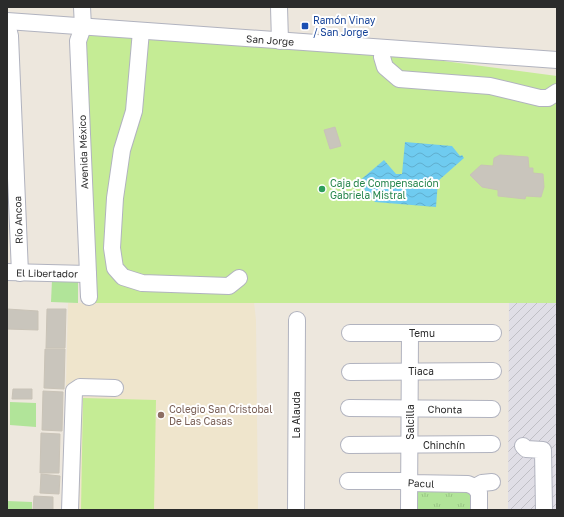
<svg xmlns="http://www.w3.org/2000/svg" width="564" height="517" font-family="'Golos Text',sans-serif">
<defs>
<pattern id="industrial-furrows" width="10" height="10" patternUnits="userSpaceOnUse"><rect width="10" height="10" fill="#e0dee6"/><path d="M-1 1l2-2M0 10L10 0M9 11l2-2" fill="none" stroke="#c0bfc5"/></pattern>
<pattern id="park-tufts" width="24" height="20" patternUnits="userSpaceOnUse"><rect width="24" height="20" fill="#b1e499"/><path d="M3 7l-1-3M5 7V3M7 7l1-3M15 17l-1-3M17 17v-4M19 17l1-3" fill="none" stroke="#98c484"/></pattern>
<pattern id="water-waves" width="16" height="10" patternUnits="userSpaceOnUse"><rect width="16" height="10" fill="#6fcbf0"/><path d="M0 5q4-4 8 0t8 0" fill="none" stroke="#60aece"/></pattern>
</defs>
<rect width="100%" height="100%" fill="#ede7dd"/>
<!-- industrial -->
<path fill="url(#industrial-furrows)" d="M509,303H557V510H508Z"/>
<!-- education -->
<path fill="#efe5cc" d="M254,302L256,320L258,510H63L68,303Z"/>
<!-- grass -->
<g fill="#b1e499">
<path d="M52,280L78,281V303L51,302Z"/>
<path d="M10,402L36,403V427L10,425Z"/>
<path d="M7,501L32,502V510H7Z"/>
</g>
<!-- park -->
<path fill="url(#park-tufts)" d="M417,490L470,492V510H416Z"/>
<!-- pitch -->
<g fill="#c5ec95">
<path d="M82,35L383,53L557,76V303H92Z"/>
<path d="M83,398L156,400L154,510H81Z"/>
</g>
<!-- water -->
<path fill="url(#water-waves)" d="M405,142L452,146L460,156L462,155L464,158L438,181L436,207L375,202L358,182L384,160L396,174H402Z"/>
<!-- building -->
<g fill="#c9c5bc" stroke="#c9c3b7">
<path d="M335,127L341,146L330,149L324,130Z"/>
<path d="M500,155L528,157L529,168H533V173L543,174L544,187L541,197L526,196L525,199L498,196V190L482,187L470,175L481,165L493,166L494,158Z"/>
<path d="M7,309L38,311V330L7,329Z"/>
<path d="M47,309H66L65,348H46Z"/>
<path d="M45,349H65L64,389L44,388Z"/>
<path d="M13,389H32V399H12Z"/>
<path d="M43,391L63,392L62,431L42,430Z"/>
<path d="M41,433L60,434L59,473H40Z"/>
<path d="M41,474L60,476L59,494L40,493Z"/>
<path d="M34,496L53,497V510H33Z"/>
</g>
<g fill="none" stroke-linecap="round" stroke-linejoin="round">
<!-- minor casing -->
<g stroke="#b1b3bf" stroke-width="18">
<g id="minor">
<path d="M82,7L83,27L78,41L89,297"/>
<path d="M279,7L280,41"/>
<path d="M7,21L557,60"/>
<path d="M7,24L10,36L20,273"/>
<path d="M141,31L134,111L122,150L115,198L112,248L115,268L123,277L142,283L229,286L239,278"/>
<path d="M383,48L382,57L385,67L399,79L490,86L540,98H548L557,92"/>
<path d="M7,272L88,274"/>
<path d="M350,333H493"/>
<path d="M350,372L493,371"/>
<path d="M349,408L492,409"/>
<path d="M349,445L492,444"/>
<path d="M523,446L526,449L543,450L544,510"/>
<path d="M348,481H401L409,483L468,484L475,487"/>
<path d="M475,487L479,493V510"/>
<path d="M475,487L482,483L492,482"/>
<path d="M70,510L74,391L80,387L115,388"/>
<path d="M296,510L297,320"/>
<path d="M409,510L410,333"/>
</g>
</g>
<!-- minor -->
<use href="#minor" stroke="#fff" stroke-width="16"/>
</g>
<!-- markers -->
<rect fill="#1a4fb4" stroke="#fff" stroke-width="1.5" x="301" y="22" width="8" height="8" rx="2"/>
<circle fill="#2e9e5b" stroke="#fff" stroke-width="1.5" cx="322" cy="189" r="4"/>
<circle fill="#8d6e63" stroke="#fff" stroke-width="1.5" cx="161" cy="415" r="4"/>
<g text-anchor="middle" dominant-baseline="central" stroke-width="4" stroke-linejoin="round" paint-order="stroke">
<!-- transit labels -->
<g font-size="10" fill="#164399" stroke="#fff" text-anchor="start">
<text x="313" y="20">Ramón Vinay<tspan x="313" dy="12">/ San Jorge</tspan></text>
</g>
<!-- street labels -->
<g font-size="10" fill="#2b2b2b" stroke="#fff">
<text transform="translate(270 40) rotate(4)">San Jorge</text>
<text transform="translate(83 152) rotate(-92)">Avenida México</text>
<text transform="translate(18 220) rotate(-92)">Río Ancoa</text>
<text transform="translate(47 273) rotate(1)">El Libertador</text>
<text x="422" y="333">Temu</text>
<text x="421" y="371">Tiaca</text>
<text transform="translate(445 409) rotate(1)">Chonta</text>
<text transform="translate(296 415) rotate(-90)">La Alauda</text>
<text transform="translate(410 422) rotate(-90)">Salcilla</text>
<text x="444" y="445">Chinchín</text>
<text transform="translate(421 483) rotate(3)">Pacul</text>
</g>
<!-- leisure labels -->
<g font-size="10" fill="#27864d" stroke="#fff" text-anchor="start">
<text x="330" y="183">Caja de Compensación<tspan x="330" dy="12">Gabriela Mistral</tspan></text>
</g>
<!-- education labels -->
<g font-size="10" fill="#785e54" stroke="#fff" text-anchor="start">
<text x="169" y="409">Colegio San Cristobal<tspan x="169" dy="12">De Las Casas</tspan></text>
</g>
</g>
<!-- border -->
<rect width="564" height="517" fill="none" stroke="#2b2b2b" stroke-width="16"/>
</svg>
